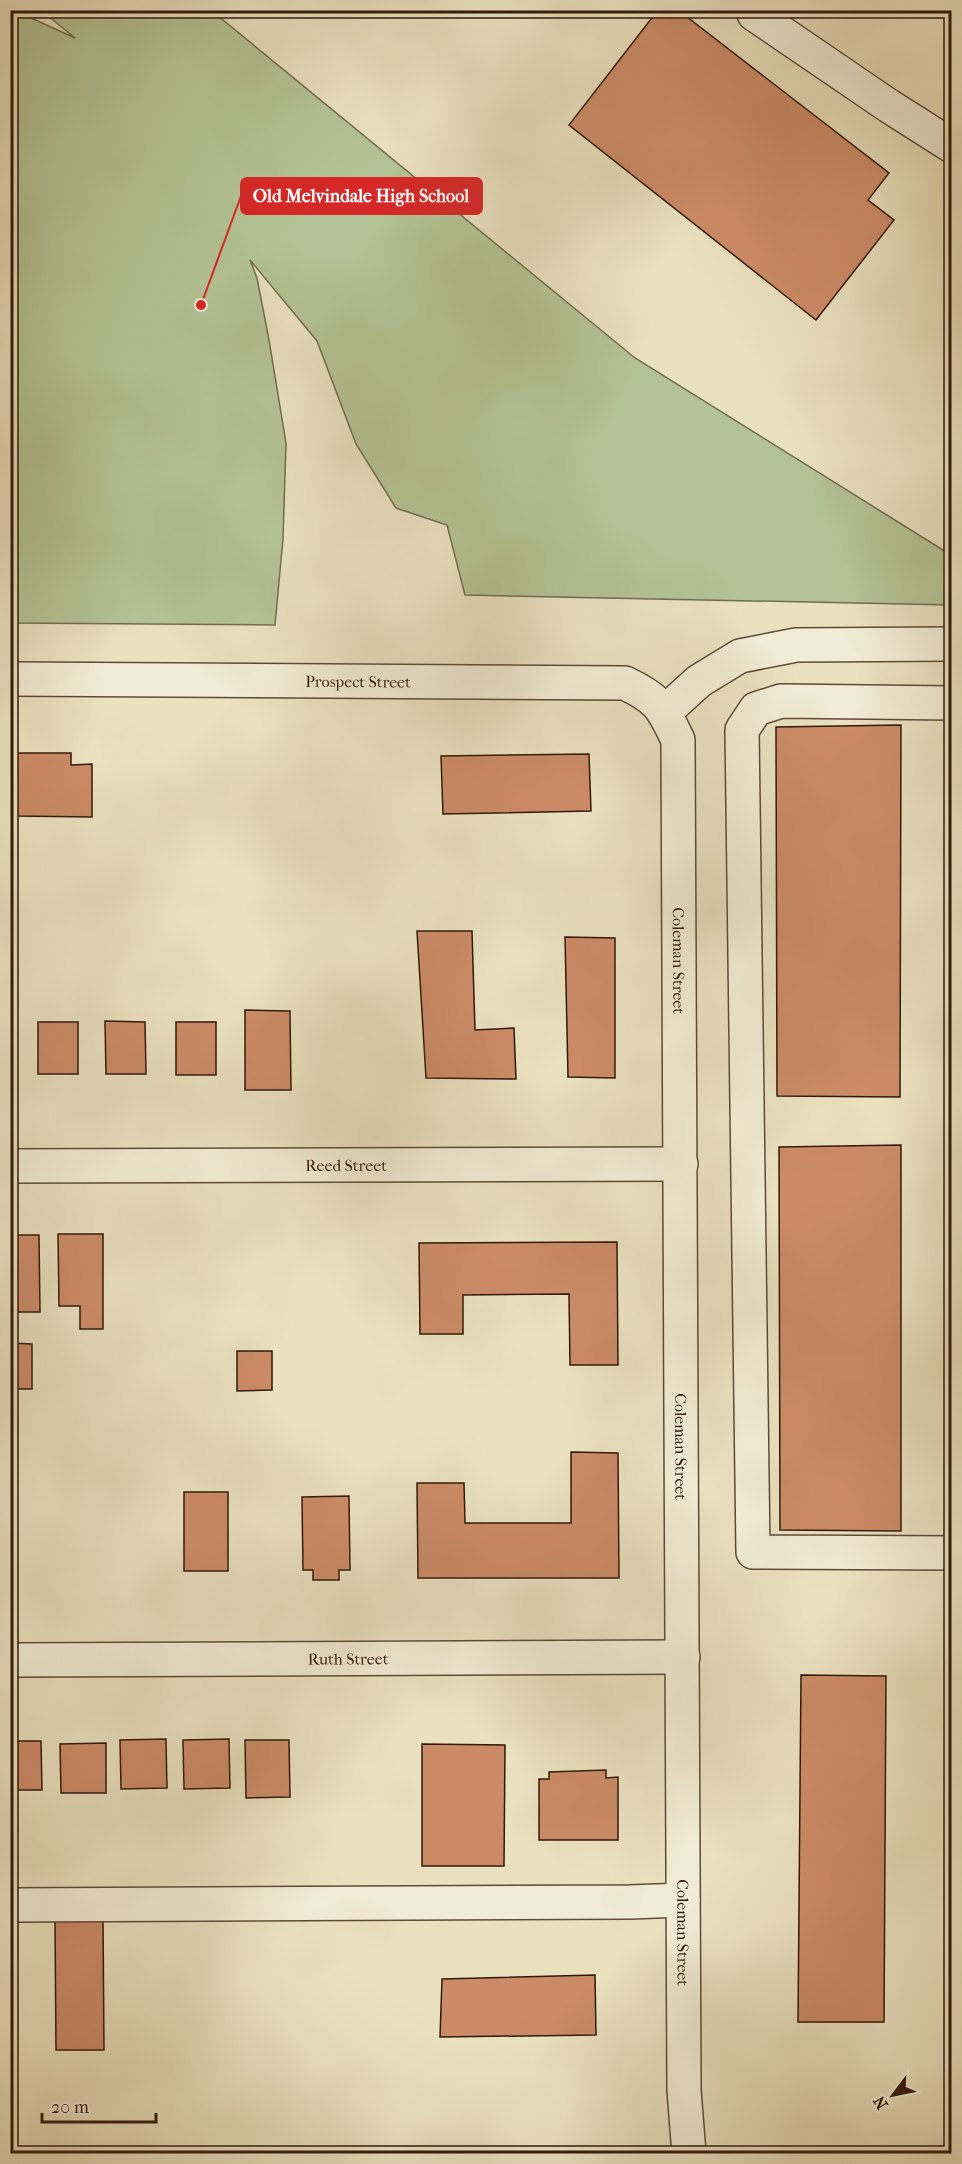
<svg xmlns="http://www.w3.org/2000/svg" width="962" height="2164" font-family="'IM FELL French Canon',serif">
<rect width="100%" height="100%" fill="#eae1bf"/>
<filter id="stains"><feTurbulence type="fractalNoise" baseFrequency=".00333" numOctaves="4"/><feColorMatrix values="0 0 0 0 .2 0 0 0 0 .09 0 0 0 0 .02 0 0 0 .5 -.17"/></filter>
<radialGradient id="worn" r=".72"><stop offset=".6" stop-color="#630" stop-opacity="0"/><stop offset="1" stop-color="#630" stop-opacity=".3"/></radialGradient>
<!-- green -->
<path fill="#b4c395" stroke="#726e50" stroke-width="1.5" d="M11,10L16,11L75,38L42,11H212L635,358L951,555V605L465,595L447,525L396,508L356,444L317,341L250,260L257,278L269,340L286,443L283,539L275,625L11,623Z"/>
<!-- building -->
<g fill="#cb8b67" stroke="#31190c" stroke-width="1.5">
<path d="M658,10H678L889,173L868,200L894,220L816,320L569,125Z"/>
<path d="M901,725L900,1097L777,1096L776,727Z"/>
<path d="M951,729L952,1096H950Z"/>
<path d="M16,753H71V765L92,764V817L16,816Z"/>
<path d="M589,754L591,811L443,814L441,756Z"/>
<path d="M417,931H472L475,1030L514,1028L516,1079L426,1078Z"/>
<path d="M565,937L615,938V1078L568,1077Z"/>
<path d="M245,1010L290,1011L291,1090H245Z"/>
<path d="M105,1021L145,1022L146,1074H106Z"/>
<rect x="38" y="1022" width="40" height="52"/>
<rect x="176" y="1022" width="40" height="53"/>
<path d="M901,1145V1531L780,1530L779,1147Z"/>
<rect x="951" y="1145" width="1" height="387"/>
<path d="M58,1234H103V1329H80V1306H59Z"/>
<path d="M10,1235H39L40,1312H10Z"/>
<path d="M617,1242L618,1365H570L569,1294L463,1295V1334H420L419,1243Z"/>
<path d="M10,1343L32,1344V1389H10Z"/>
<path d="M237,1351H272V1390L237,1391Z"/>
<path d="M571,1452L618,1453L619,1578H418L417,1483H464L465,1523H571Z"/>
<rect x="184" y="1492" width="44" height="79"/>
<path d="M349,1496L350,1570H339V1580H313V1570H303L302,1497Z"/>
<path d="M801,1675L886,1676L884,2022H798Z"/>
<path d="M166,1739L167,1788L121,1789L120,1740Z"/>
<path d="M229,1739L230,1788L184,1789L183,1740Z"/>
<path d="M245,1740H289L290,1797L246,1798Z"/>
<path d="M10,1741H41L42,1790H10Z"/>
<path d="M106,1743V1793H61L60,1744Z"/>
<path d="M422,1744L505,1745L504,1866H422Z"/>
<path d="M606,1770V1778L618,1777V1840H539V1779H549V1772Z"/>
<path d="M103,1918L104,2050H56L55,1919Z"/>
<path d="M595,1975L596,2035L440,2037L442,1979Z"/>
</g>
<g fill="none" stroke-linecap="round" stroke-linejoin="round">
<!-- minor casing -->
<g stroke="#5f4b39" stroke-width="36">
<g id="minor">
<path d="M754,14L889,106L952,146"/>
<path id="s1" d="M10,679L625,683C659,699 662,707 678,740L684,2090L689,2154"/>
<path d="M952,703L781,701L756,709L742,730L753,1552L952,1553"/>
<path d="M665,712L699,681L740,656L796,645L952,644"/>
<path id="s2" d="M10,1166L681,1164"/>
<path id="s3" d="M10,1660L683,1657"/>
<path d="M10,1905L630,1902L683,1900"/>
</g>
</g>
<!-- minor -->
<use href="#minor" stroke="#f1ecd5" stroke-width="33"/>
</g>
<g text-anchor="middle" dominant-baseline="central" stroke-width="5" stroke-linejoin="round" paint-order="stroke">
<!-- street labels -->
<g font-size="16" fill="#31190c" stroke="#f1ecd5">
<text stroke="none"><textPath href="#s1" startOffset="348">Prospect Street</textPath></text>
<text stroke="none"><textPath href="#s1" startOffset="916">Coleman Street</textPath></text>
<text stroke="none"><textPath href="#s2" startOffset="336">Reed Street</textPath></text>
<text stroke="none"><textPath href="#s1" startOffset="1402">Coleman Street</textPath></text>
<text stroke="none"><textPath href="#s3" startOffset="338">Ruth Street</textPath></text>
<text stroke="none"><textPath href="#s1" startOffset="1888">Coleman Street</textPath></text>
</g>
</g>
<!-- callouts -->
<path fill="none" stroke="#d62828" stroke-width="2" d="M201 305L241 196"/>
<circle fill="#d62828" stroke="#f1ecd5" stroke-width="2" cx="201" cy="305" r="6"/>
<rect fill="#d62828" stroke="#d62828" stroke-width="2" x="241" y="178" width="241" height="36" rx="6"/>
<g font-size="18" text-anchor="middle" font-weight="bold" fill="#fff">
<text x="361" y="202">Old Melvindale High School</text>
</g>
<!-- margin -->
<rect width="962" height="2164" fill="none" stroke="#eae1bf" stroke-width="36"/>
<rect x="12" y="12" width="938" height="2140" fill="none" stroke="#31190c" stroke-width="3"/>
<rect x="18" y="18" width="926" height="2128" fill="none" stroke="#31190c" stroke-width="1.5"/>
<!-- north arrow -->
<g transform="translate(893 2095) rotate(238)" stroke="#f1ecd5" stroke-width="4.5" paint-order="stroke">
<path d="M0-4.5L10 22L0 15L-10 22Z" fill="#31190c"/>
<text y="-9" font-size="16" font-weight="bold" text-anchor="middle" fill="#31190c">N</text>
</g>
<!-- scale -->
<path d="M42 2113v9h114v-9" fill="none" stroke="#31190c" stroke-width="3"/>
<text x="51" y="2113" font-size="18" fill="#31190c" stroke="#f1ecd5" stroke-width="4.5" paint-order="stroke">20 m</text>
<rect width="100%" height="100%" filter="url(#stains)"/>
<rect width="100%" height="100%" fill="url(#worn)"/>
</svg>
